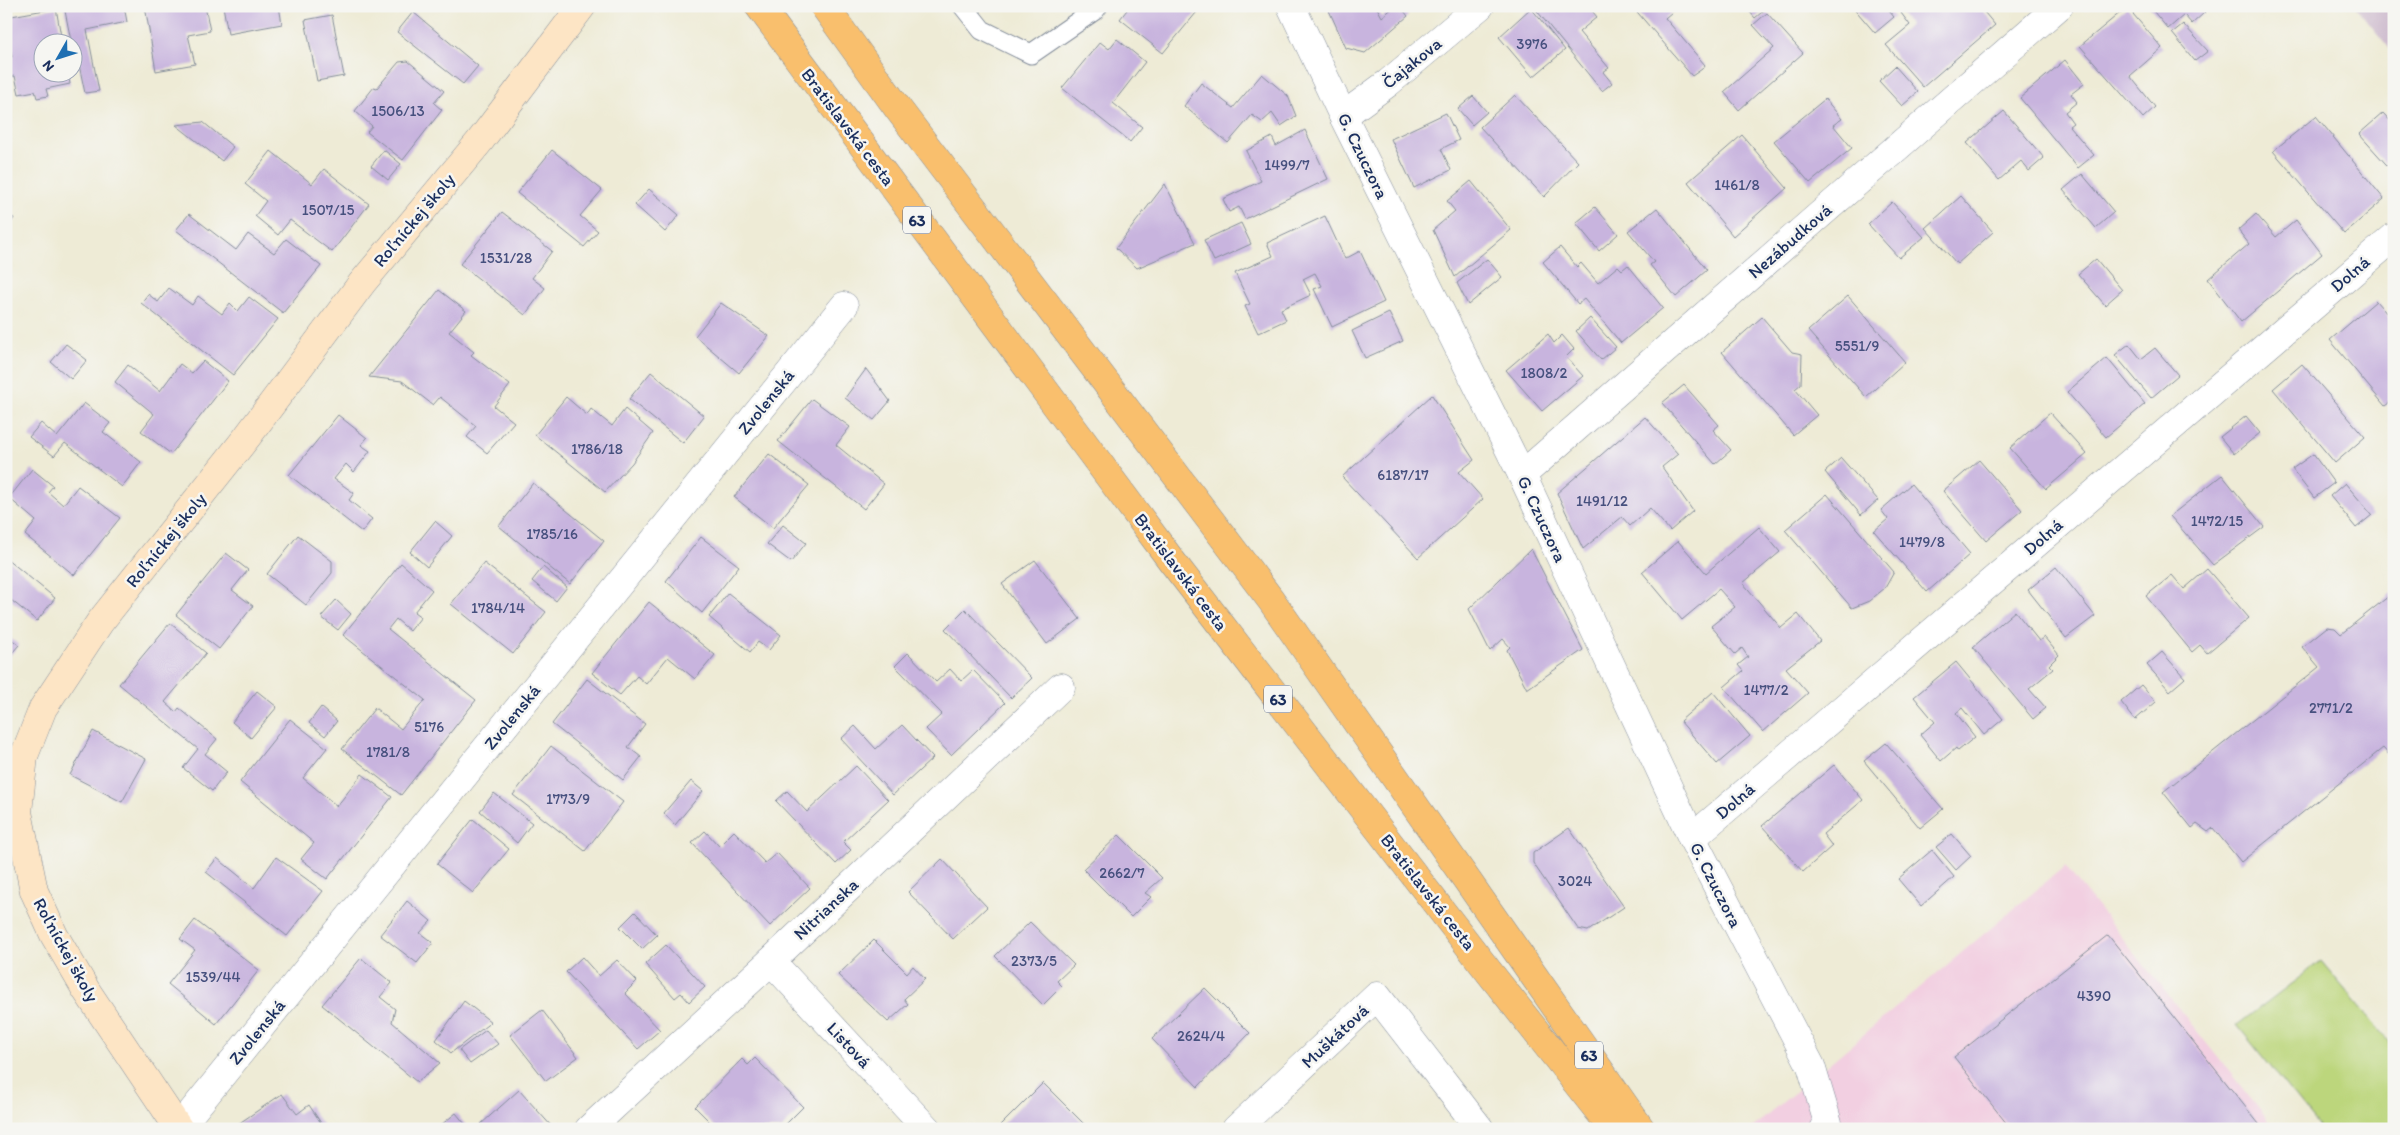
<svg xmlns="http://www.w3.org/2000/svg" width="2400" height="1135" font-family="Itim,sans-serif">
<rect width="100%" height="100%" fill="#f6f6f2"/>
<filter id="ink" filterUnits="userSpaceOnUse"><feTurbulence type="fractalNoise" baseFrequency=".02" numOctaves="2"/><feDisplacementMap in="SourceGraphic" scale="10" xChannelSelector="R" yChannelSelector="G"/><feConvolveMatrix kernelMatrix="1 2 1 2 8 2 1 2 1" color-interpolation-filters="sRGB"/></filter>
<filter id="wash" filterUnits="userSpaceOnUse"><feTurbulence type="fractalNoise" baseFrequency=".0096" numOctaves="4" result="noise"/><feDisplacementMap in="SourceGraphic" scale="20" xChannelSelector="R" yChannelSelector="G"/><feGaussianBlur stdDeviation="1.12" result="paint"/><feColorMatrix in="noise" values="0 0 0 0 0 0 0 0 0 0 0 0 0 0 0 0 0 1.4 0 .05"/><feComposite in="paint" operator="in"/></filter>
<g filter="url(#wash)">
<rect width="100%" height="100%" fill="#eeebd6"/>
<!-- built -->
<path fill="#f2cfe1" d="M2065,866L2275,1129H1751Z"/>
<!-- industrial -->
<path fill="#cfbdcf" d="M2355,6H2394V54Z"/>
<!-- green -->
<path fill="#bcd67c" stroke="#6c826d" d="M2321,961L2394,1048V1129H2321L2237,1025Z"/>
<g id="blocks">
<!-- building -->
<g fill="#c8b4de">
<path d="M64,6H124L127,22L87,30L99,91L85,93L78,60L75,61Z"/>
<path d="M145,6H205L210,31L188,35L195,64L156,71Z"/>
<path d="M223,6H279L282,24L228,34Z"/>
<path d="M1130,6H1199L1201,7L1163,53L1120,19Z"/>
<path d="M1327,6H1376L1382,17L1395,6H1400L1408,16L1365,53L1346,48Z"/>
<path d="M1533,6H1588L1597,17L1579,32L1609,68L1603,72L1612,83L1602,91Z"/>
<path d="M1632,6H1679L1665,18L1705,65L1702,69L1692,76Z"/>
<path d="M1745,6H1769L1755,18Z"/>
<path d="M1852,6H1885L1894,17L1875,33Z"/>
<path d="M1909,6H1921L1925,11L1931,6H1979L1995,25L1923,87L1886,45L1910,25L1901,13Z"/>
<path d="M2149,6H2200L2205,12L2192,24L2184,15L2168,29Z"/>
<path d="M2127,7L2162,48L2130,76L2155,107L2143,118L2080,46Z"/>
<path d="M56,8L62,42H42V72H68L70,84L46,89L48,96L37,98L35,91L19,94L15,76L7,77L6,74V58L12,57L6,31V17Z"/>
<path d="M1531,8L1565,50L1533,77L1499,37Z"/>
<path d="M413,12L478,66L463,84L397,32Z"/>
<path d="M1767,13L1803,53L1739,110L1724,92L1774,48L1753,25Z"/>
<path d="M332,15L344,76L317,81L305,20Z"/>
<path d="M2183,24L2208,51L2195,61L2172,33Z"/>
<path d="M1117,39L1145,62L1113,103L1142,127L1130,142L1062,88L1100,42L1109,49Z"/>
<path d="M2065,60L2084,84L2071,94L2077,102L2065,112L2073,123L2069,126L2094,155L2078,168L2020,98Z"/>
<path d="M408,61L444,91L434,103L442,110L403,160L367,132L372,126L355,111L374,87L377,88L399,62Z"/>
<path d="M1895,66L1918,92L1902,106L1879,81Z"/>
<path d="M1262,74L1288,96L1296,116L1281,126L1272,113L1262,122L1252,115L1228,143L1184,106L1201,83L1233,108Z"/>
<path d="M1515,95L1578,162L1544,197L1480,127Z"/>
<path d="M1473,96L1487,112L1472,125L1458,109Z"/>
<path d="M1825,99L1842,119L1833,125L1852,148L1810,183L1774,141Z"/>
<path d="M2004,111L2044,158L2029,171L2021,161L1999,180L1967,143Z"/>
<path d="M1446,113L1459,140L1441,149L1451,170L1414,188L1391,139Z"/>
<path d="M2383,113L2394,125V173L2359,134Z"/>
<path d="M2316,116L2384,199L2344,234L2273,151Z"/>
<path d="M203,122L233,147L222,161L176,125Z"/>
<path d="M1305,130L1328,179L1245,219L1239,207L1229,212L1223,199L1261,181L1246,151L1272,137L1276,146Z"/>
<path d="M1742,135L1787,188L1733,236L1688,182Z"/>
<path d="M384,150L401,164L388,180L371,166Z"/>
<path d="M552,150L602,190L580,216L598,231L584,247L517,193Z"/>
<path d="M271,151L312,184L324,169L369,204L332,252L290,220L278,235L255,216L266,201L245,184Z"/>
<path d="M2082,174L2114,212L2096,228L2063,190Z"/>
<path d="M1471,181L1511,230L1455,277L1433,230L1455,211L1447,201Z"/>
<path d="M1165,184L1195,243L1137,268L1116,248Z"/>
<path d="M649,189L679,215L665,232L635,205Z"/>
<path d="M1961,196L1993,232L1957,264L1925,228Z"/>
<path d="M1892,202L1924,237L1899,258L1868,224Z"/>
<path d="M1595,207L1618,234L1599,251L1576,223Z"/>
<path d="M1657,208L1707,270L1676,297L1650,265L1654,262L1628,231Z"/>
<path d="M502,212L552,251L532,278L545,288L525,315L460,264Z"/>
<path d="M6,213L14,218L6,231Z"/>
<path d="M189,214L236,250L248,234L274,253L286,239L321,266L283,313L176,230Z"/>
<path d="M2256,214L2276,237L2296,220L2322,254L2241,322L2208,279L2249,244L2238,230Z"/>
<path d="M1325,216L1345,259L1360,251L1384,302L1332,327L1314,289L1322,286L1315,273L1303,279L1311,295L1281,309L1286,320L1258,333L1245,306L1250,304L1235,273L1273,256L1267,243Z"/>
<path d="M1241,223L1251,244L1214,261L1204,240Z"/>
<path d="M1560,247L1577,267L1581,263L1598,283L1618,266L1622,270L1628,265L1663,308L1621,343L1584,299L1578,304L1543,262Z"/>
<path d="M1487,259L1502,277L1468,305L1457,283Z"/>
<path d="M2096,259L2122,290L2105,305L2078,274Z"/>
<path d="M169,288L192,305L198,296L222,314L230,303L238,311L249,297L278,319L233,375L141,303L148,294L158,302Z"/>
<path d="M439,290L466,311L449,332L474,352L471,355L510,385L494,406L514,422L487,453L467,437L476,426L440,397L433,405L402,381L369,377Z"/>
<path d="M1848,296L1905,362L1866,397L1808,331Z"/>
<path d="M2376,301L2394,322V399L2385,406L2330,340Z"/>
<path d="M721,303L769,336L739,373L695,336Z"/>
<path d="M1389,313L1403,341L1365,358L1352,331Z"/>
<path d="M1762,317L1792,352L1802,354L1801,384L1795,389L1817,415L1793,435L1722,352Z"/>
<path d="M1590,318L1616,347L1601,360L1576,331Z"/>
<path d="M1548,334L1554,343L1562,335L1574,349L1566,357L1583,376L1542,411L1506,370Z"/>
<path d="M66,344L87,360L71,379L51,362Z"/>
<path d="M2129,344L2141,359L2155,348L2178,375L2151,398L2115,355Z"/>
<path d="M2107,358L2145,404L2106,437L2067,392Z"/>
<path d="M203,361L228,381L171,454L141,431L154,414L115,382L128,365L160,391L180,364L192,373Z"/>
<path d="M2302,364L2365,437L2335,463L2273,389Z"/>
<path d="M866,369L890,401L874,420L845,398Z"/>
<path d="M651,372L704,416L683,443L629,399Z"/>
<path d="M1684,385L1719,425L1713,430L1731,450L1715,464L1662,403Z"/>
<path d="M1432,395L1474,460L1459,472L1483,499L1418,558L1342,477Z"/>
<path d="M566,397L587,415L591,409L612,426L625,409L653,433L632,463L605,492L535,435Z"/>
<path d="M812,399L850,427L836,445L884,484L864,509L778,441Z"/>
<path d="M84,403L110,423L103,432L141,462L122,487L65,443L54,456L29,437L41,423L57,437Z"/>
<path d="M2050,413L2087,454L2046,489L2010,448Z"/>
<path d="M338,415L367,438L361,445L370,451L354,472L346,464L334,479L354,493L349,500L372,519L362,532L289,475Z"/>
<path d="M2246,416L2260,433L2234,454L2220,437Z"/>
<path d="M1645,417L1678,454L1662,467L1693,511L1670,531L1650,508L1630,526L1622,517L1583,549L1557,493Z"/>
<path d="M769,454L809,485L773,528L734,497Z"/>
<path d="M2313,454L2334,483L2314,498L2292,469Z"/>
<path d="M1841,458L1878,500L1861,515L1825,472Z"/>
<path d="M1979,460L2022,510L1986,541L1943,491Z"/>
<path d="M32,469L53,486L48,492L63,505L78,486L120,518L74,575L25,535L36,521L9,498Z"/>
<path d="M2222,475L2264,527L2213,565L2170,516Z"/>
<path d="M533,483L604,541L570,584L499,526Z"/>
<path d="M2345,483L2372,515L2356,528L2330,496Z"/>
<path d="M1911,484L1970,554L1927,592L1874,531L1888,519L1881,510Z"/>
<path d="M1827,494L1894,572L1885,588L1869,601L1852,608L1785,530Z"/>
<path d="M435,521L452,536L427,567L410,552Z"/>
<path d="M783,525L806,543L791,562L767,544Z"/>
<path d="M1759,527L1780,552L1743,583L1781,628L1798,614L1820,641L1786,668L1808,693L1763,732L1724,687L1743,671L1738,665L1748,657L1742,648L1735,654L1711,626L1735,607L1719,589L1682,620L1642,572L1678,541L1706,573Z"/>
<path d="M298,535L332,561V573L306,605L267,574Z"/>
<path d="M701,537L739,566L702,613L666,581Z"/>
<path d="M1531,549L1583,650L1527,689L1507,650L1510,647L1503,639L1490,651L1469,609Z"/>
<path d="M226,553L248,570L232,590L253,606L219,649L176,615Z"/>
<path d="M6,558L55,598L37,621L6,596Z"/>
<path d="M1035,560L1080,619L1047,644L1002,584Z"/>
<path d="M401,563L432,590L414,612L421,617L410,631L396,619L388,629L476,700L401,795L342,749L375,708L401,729L425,700L343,635Z"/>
<path d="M484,563L546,612L513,654L451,604Z"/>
<path d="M543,567L567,587L556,601L532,581Z"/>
<path d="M2056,567L2095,616L2066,638L2028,590Z"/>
<path d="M2207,569L2249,618L2207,653L2200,645L2192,652L2146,596L2172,575L2184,589Z"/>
<path d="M2394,592V755H2389L2383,748L2241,862L2213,828L2208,832L2197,824L2192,828L2163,792L2319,667L2302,647L2327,627L2335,628L2341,634Z"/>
<path d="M728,593L781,635L769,650L758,642L750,652L709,617Z"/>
<path d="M336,600L351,614L338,630L321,617Z"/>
<path d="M649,602L715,655L695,679L668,657L646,684L637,676L620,695L592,673Z"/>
<path d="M965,609L1032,678L1011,698L945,629Z"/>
<path d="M2015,611L2039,641L2044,637L2059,655L2049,665L2053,669L2029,689L2046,708L2033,719L1973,647Z"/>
<path d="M170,623L206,653L165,702L176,712L179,708L217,739L205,754L227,772L212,791L183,768L198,749L119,684Z"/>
<path d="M6,635L19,645L6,660Z"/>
<path d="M2162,652L2185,678L2170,691L2147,665Z"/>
<path d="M908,653L936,682L950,669L961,681L973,670L1005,703L951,755L926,729L942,714L895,666Z"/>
<path d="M1956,662L2003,719L1984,735L1962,708L1956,713L1975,737L1958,751L1956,748L1941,761L1920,735L1935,722L1914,697Z"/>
<path d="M587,679L645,724L628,747L641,757L623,780L552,724Z"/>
<path d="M2141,685L2156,702L2135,720L2121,702Z"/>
<path d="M257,691L277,707L251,738L232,722Z"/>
<path d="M1713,692L1750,736L1717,764L1680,721Z"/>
<path d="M321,707L337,721L325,736L309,723Z"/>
<path d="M290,719L327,748L303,778L337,806L362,774L392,797L327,879L301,859L314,843L240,782Z"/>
<path d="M902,725L933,758L893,795L841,739L855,726L876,749Z"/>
<path d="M93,731L146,759L122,802L70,775Z"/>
<path d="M1886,743L1943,809L1920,828L1864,761Z"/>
<path d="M551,746L623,802L585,851L513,795Z"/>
<path d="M1834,765L1863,800L1823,834L1832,846L1803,872L1762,826Z"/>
<path d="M856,766L888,800L843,842L851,850L836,864L776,801L787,791L807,812Z"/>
<path d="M691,781L703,791L675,825L664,813Z"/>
<path d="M494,793L532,823L517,843L480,811Z"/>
<path d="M473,819L509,849L473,893L437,864Z"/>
<path d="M1569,828L1624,907L1588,931L1578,929L1533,863V853Z"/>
<path d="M705,831L719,846L734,831L765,863L777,853L810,888L770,926L692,843Z"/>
<path d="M1952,834L1971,856L1956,870L1936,847Z"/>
<path d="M1119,835L1162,878L1145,893L1151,897L1131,917L1083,869Z"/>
<path d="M1932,850L1954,877L1921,906L1898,879Z"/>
<path d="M276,857L323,891L287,936L206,872L217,858L254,888Z"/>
<path d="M942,859L987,907L953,939L908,892Z"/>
<path d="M407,901L431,921L420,933L433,943L417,963L380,935Z"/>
<path d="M635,912L657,935L642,949L620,927Z"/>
<path d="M195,920L259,970L216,1024L168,984L195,950L180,939Z"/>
<path d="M1030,922L1074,965L1057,981L1062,986L1043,1005L995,956Z"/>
<path d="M2108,935L2263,1129H2011L1954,1057Z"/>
<path d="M874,940L907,973L913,966L925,979L904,999L908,1004L888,1022L838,975Z"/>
<path d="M666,945L705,987L689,1002L681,993L675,998L645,964Z"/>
<path d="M582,957L599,976L617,960L637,981L625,993L660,1030L638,1049L566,972Z"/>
<path d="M361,958L392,983L380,997L395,1009L392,1022L440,1063L417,1082L322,1005Z"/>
<path d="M1205,988L1250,1033L1198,1087L1152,1039Z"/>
<path d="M464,1001L491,1022L451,1053L436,1040Z"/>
<path d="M542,1010L578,1057L546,1081L510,1035Z"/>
<path d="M486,1030L498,1044L470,1064L459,1050Z"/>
<path d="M755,1058L803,1107L781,1129H717L695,1107L742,1059L748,1065Z"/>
<path d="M1043,1083L1088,1128L1087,1129L998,1128Z"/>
<path d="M519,1090L554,1129H486L481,1124Z"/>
<path d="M282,1094L297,1114L309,1105L325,1129H241L238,1124Z"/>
<path d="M456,1113L469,1129H436Z"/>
</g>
</g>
</g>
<g filter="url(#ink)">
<use href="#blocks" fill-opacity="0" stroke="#848d9a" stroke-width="1"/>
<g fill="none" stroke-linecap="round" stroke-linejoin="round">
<!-- service casing -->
<g stroke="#848d9a" stroke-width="21">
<path id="service" d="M963,6L982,30L1031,54L1095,10L1098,6"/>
</g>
<!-- minor casing -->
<g stroke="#848d9a" stroke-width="29">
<g id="minor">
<path d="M1291,6L1343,116L1522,475L1692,838L1811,1066L1828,1123L1824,1129"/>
<path d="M1343,116L1388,83L1480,6"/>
<path d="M1522,475L2059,6"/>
<path d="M6,771L24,756"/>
<path d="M1692,838L2394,237"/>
<path d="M771,961L927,1129"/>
<path d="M179,1128L844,306"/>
<path d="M589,1129L771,961L1061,687"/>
<path d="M1236,1129L1377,996L1480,1129"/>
</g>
</g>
<!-- secondary casing -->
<g stroke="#848d9a" stroke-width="29">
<path id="secondary" d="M179,1129L86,990L54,935L34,891L18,812L24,756L43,708L100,622L247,437L362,283L480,141L582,6"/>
</g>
<!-- primary casing -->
<g stroke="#848d9a" stroke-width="29">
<g id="primary">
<path d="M759,6L1171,560L1482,963L1613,1129"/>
<path d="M824,6L899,110L1271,600L1641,1129"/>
</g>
</g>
<!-- service -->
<use href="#service" stroke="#fff" stroke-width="19"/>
<!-- minor -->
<use href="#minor" stroke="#fff" stroke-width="28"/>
<!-- secondary -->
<use href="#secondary" stroke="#fde5c5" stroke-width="28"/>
<!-- primary -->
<use href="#primary" stroke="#f9bf6d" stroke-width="28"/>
</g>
</g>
<g text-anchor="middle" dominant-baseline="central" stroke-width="5" stroke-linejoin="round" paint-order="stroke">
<!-- number labels -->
<g font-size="15" fill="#46507e">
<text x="1532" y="44">3976</text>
<text x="398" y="111">1506/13</text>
<text x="1287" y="165">1499/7</text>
<text x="1737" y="185">1461/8</text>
<text x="328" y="210">1507/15</text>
<text x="506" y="258">1531/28</text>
<text x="1857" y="346">5551/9</text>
<text x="1544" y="373">1808/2</text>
<text x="597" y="449">1786/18</text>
<text x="1403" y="475">6187/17</text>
<text x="1602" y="501">1491/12</text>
<text x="2217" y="521">1472/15</text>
<text x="552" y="534">1785/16</text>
<text x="1922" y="542">1479/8</text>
<text x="498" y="608">1784/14</text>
<text x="1766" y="690">1477/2</text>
<text x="2331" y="708">2771/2</text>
<text x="429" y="727">5176</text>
<text x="388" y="752">1781/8</text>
<text x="568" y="799">1773/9</text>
<text x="1122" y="873">2662/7</text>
<text x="1575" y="881">3024</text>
<text x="1034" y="961">2373/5</text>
<text x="213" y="977">1539/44</text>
<text x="2094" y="996">4390</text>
<text x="1201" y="1036">2624/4</text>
</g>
<!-- shield labels -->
<g fill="#f6f6f2" stroke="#5d6b8a" stroke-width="1">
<rect x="903" y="206.5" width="28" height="27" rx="4"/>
<rect x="1264" y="685.5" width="28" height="27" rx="4"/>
<rect x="1575" y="1041.5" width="28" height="27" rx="4"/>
</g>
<g font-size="16" font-weight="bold" fill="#1b2f5e">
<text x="917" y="220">63</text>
<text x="1278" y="699">63</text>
<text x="1589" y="1055">63</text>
</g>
<!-- street labels -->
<g font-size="18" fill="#1b2f5e" stroke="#f6f6f2">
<text transform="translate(1412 63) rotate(-39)">Čajakova</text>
<text transform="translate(848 127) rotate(53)">Bratislavská cesta</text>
<text transform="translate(1363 156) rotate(64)">G. Czuczora</text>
<text transform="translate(414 220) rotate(-50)">Roľníckej školy</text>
<text transform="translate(1790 241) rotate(-41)">Nezábudková</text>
<text transform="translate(2350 274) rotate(-41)">Dolná</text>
<text transform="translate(766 402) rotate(-51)">Zvolenská</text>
<text transform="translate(1542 519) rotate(65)">G. Czuczora</text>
<text transform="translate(2043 537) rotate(-41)">Dolná</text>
<text transform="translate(166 540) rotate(-51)">Roľníckej školy</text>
<text transform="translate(1181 572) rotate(53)">Bratislavská cesta</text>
<text transform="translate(512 717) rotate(-51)">Zvolenská</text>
<text transform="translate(1735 801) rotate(-41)">Dolná</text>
<text transform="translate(1716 885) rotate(63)">G. Czuczora</text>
<text transform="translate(1428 892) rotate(52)">Bratislavská cesta</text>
<text transform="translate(826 909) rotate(-43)">Nitrianska</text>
<text transform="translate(66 950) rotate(61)">Roľníckej školy</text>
<text transform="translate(257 1032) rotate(-51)">Zvolenská</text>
<text transform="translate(1335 1036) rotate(-43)">Muškátová</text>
<text transform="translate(849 1045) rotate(47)">Listová</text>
</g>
</g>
<!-- margin -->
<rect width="2400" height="1135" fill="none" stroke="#f6f6f2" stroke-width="25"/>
<!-- north arrow -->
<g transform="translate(58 58) rotate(231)"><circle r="24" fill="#f6f6f2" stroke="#9ea6b7"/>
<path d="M0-4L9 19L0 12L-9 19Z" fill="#1f6fb2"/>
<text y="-8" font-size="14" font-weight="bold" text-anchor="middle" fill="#1b2f5e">N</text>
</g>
</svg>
